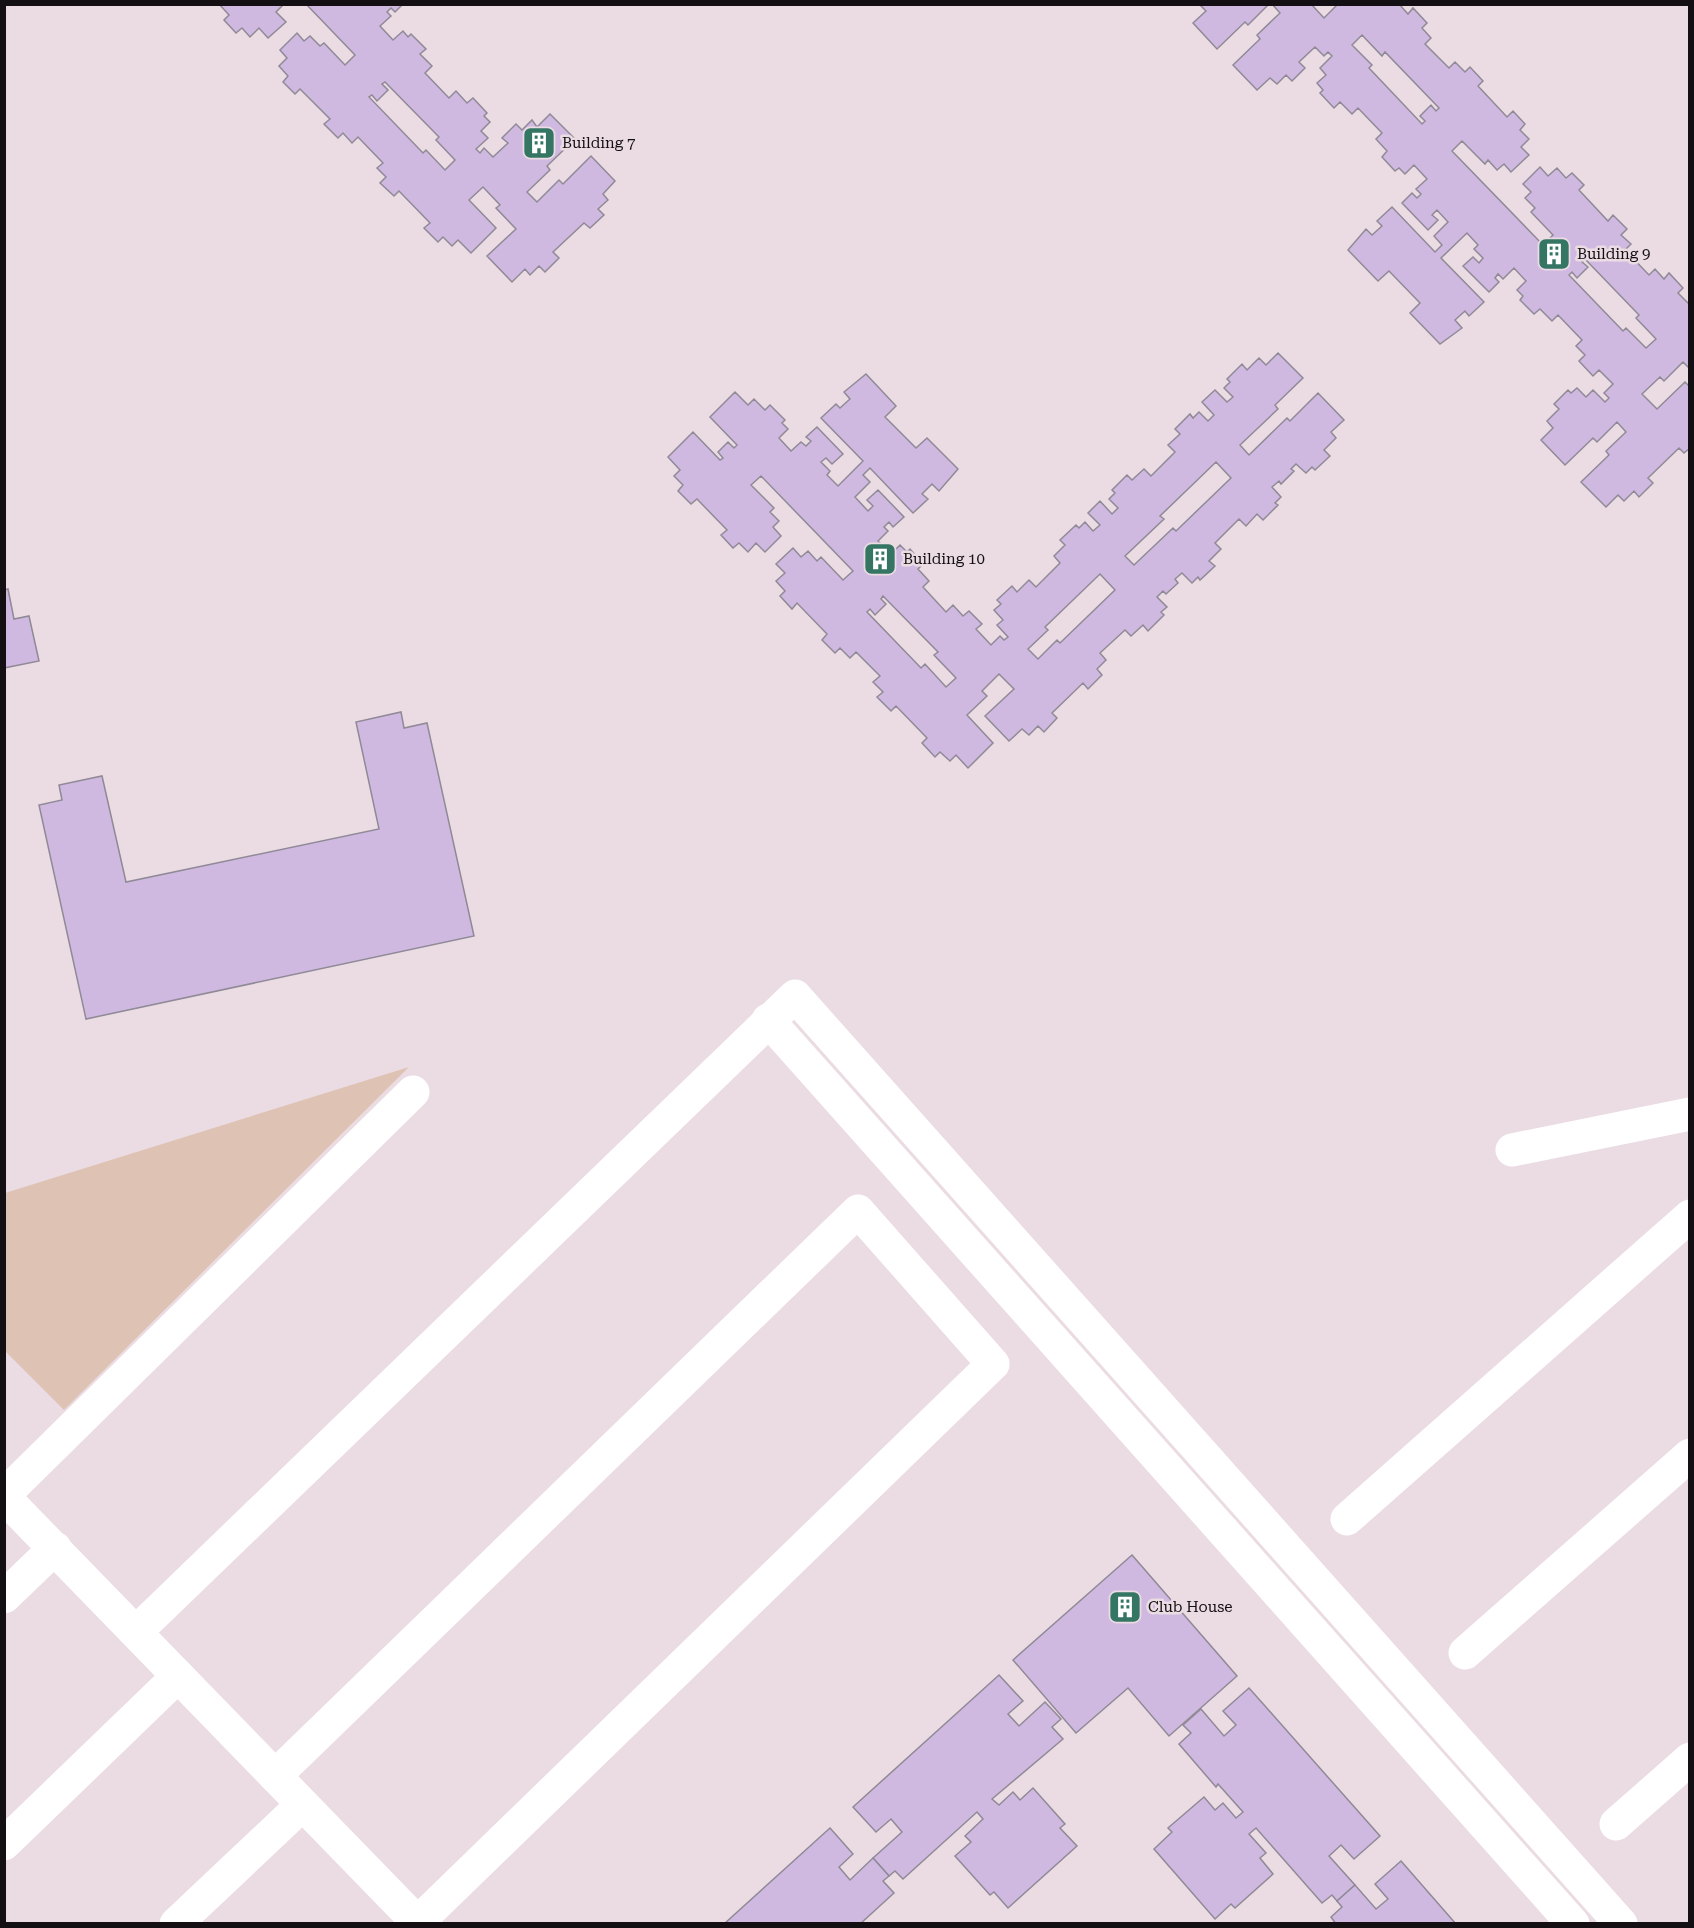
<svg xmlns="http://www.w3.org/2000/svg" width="1694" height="1928" font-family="'Roboto Serif',serif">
<rect width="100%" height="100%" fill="#ebdce4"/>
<!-- green -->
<path fill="#dec3b4" d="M409,1067L64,1410L5,1351V1193Z"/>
<!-- building -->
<g fill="#cfb9e1" stroke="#908996" stroke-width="1.5" fill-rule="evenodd">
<path d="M219,4H280L282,6L276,12L286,22L268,38L259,28L250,37L242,28L236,33L224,20L229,15Z"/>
<path d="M306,4H403L395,12L391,8L387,12L391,16L380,26L393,40L403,31L408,37L411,34L426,49L420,54L432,66L425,73L449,98L456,91L467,103L473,98L487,113L484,116L490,122L481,131L488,138L476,149L480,153L484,148L493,157L508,143L502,138L516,124L522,130L532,120L537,127L550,114L575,139L547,166L550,170L527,192L537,202L559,180L563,184L591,156L615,181L603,194L608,200L598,209L604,215L590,228L584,223L553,252L559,258L545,272L539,266L530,275L525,269L512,282L487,256L516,229L496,208L500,205L483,187L469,200L496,228L471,253L458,240L452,246L443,237L438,242L424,228L430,223L399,191L394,196L380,183L386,177L377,168L383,163L358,137L352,143L343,133L338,138L324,124L330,119L300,89L295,94L283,82L288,76L279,66L287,58L280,50L297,33L304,41L310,36L320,46L324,43L345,65L355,55ZM385,82L439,137L436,140L455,160L445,170L426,150L423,153L369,97L372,95L377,101L388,90L382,84Z"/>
<path d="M1199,4H1269L1248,25L1245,22L1217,49L1193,23L1206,11Z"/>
<path d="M1272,4H1311L1324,18L1338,4H1399L1408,14L1413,8L1427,23L1422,28L1431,38L1425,44L1449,68L1455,62L1465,72L1470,67L1483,81L1478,86L1507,117L1513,111L1525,124L1520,130L1529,139L1521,147L1529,155L1511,172L1504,164L1497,170L1488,160L1485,164L1462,141L1452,151L1543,245L1553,235L1531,212L1535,208L1525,198L1531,192L1523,184L1540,167L1548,176L1557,168L1566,178L1572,173L1584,185L1579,190L1608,221L1613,215L1627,229L1621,235L1631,244L1625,250L1649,275L1655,269L1664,279L1669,273L1683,288L1678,293L1690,305V369L1683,362L1664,381L1660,377L1642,394L1657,409L1685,382L1690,387V448L1684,453L1679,448L1648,478L1653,483L1639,497L1634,491L1624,501L1618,495L1606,507L1581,482L1609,455L1606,451L1626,432L1617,422L1597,442L1593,438L1565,465L1541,440L1553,428L1547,421L1559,409L1554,404L1568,390L1571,393L1577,388L1586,397L1593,390L1605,402L1609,398L1604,393L1613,384L1599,370L1593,376L1579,361L1585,355L1576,346L1582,340L1558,315L1552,321L1540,309L1534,314L1520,300L1523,296L1517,290L1526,281L1514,268L1503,279L1498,274L1495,278L1499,282L1489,292L1463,266L1473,257L1479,263L1483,258L1474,249L1478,245L1467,233L1441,258L1484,302L1469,316L1465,311L1455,320L1462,328L1440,344L1410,313L1420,303L1389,271L1378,281L1348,250L1366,229L1372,235L1382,226L1377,221L1392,207L1435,252L1442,245L1434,236L1448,222L1437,210L1432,215L1438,220L1428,230L1402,203L1412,193L1417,198L1421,194L1416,189L1427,179L1414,165L1405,174L1399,168L1395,171L1382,157L1387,151L1376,139L1382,133L1358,108L1352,114L1340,102L1334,108L1320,93L1323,90L1317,83L1326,75L1320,68L1332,56L1328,52L1324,56L1315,47L1299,62L1305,68L1292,81L1286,75L1277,84L1270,78L1257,90L1233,65L1260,39L1257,35L1280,13ZM1362,35L1382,56L1385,52L1439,108L1436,111L1431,105L1420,116L1425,121L1422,124L1369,68L1372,65L1352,45ZM1585,259L1639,315L1636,318L1656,339L1646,348L1626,328L1623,331L1569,275L1572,272L1577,278L1588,267L1582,262Z"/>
<path d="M1278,353L1303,378L1275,405L1278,409L1240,445L1249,455L1287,418L1290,421L1318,393L1344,420L1331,432L1336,438L1324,450L1330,456L1315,470L1312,467L1306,473L1296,464L1291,469L1294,471L1281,484L1279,481L1272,487L1281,497L1275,503L1278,505L1263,520L1257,514L1246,526L1239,519L1215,543L1221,549L1209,561L1215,566L1200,580L1198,577L1192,583L1182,573L1175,579L1178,583L1166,594L1163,591L1157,597L1167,607L1161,612L1164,615L1148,631L1143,625L1131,636L1125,630L1100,653L1106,660L1097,669L1102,675L1088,689L1083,683L1052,713L1057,718L1044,732L1038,726L1029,735L1022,729L1009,741L985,716L1014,689L999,674L982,691L987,696L967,715L993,743L968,768L956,755L950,761L940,752L935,757L922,743L927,738L896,706L891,711L877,697L883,692L873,682L880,676L856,652L850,658L840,648L835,653L822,640L827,634L797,603L792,609L780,596L785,591L776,581L785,573L776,564L793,548L801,557L808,551L817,561L821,557L843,580L853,571L761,476L751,485L774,508L770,512L779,521L773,527L781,536L765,552L756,543L748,552L739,543L733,548L721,535L727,530L697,499L691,504L678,491L683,485L674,476L680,470L668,457L693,432L720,460L723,458L718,452L728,442L734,448L737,445L710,417L735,392L748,405L754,399L765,410L770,405L785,420L782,423L788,429L779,438L791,451L801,442L806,446L811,441L806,437L817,427L843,454L832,464L826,458L821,462L830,471L827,475L838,486L863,461L821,418L836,404L840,408L850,399L844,392L866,374L896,406L885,417L916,448L927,438L958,469L939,491L932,484L922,494L928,499L913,513L870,468L863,475L870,482L855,497L868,511L873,506L867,500L878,490L904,517L893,527L889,522L884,527L888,531L878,541L891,554L900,545L907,552L910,549L923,564L918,569L929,581L923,587L946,612L953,605L963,616L969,611L982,624L976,629L991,645L1000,636L1004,640L1008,637L997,625L1003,620L994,610L1001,604L997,600L1012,586L1017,592L1029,580L1036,587L1060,563L1054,556L1065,545L1060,540L1076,525L1079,528L1085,522L1093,531L1100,525L1088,513L1100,501L1112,514L1118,508L1109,499L1115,493L1112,490L1127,475L1132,480L1144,469L1151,476L1175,452L1168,445L1180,434L1175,429L1190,414L1193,418L1199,412L1208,421L1214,415L1202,402L1215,390L1227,402L1233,397L1224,388L1230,382L1227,379L1242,364L1247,370L1259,358L1266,365ZM1216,462L1231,478L1176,531L1173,528L1134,565L1125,556L1164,519L1160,516ZM1100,574L1115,590L1060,643L1057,640L1038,659L1028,649L1048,630L1045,627ZM883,596L938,652L934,655L956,678L946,687L925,664L921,668L867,612L870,609L875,615L886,604L881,599Z"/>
<path d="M8,589L14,619L29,616L39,661L4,668V590Z"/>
<path d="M401,712L404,728L427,723L474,936L86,1019L39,805L62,800L59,785L102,776L126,882L379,829L356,722Z"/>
<path d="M1132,1555L1237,1676L1169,1736L1128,1688L1076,1733L1013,1660Z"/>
<path d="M999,1675L1023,1701L1008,1714L1019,1726L1045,1702L1061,1719L1052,1727L1063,1739L992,1799L999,1805L1013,1792L1020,1800L1033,1788L1065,1824L1060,1828L1077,1846L1008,1908L994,1892L990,1895L955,1856L971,1842L965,1836L983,1819L977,1812L903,1879L895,1871L889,1876L873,1858L902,1832L891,1819L876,1832L853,1807Z"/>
<path d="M1249,1688L1380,1836L1354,1859L1341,1845L1329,1856L1355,1885L1337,1901L1332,1895L1322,1903L1256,1828L1249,1834L1266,1853L1260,1858L1273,1874L1235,1908L1231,1904L1215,1919L1154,1849L1172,1832L1168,1828L1204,1797L1215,1810L1223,1803L1236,1818L1243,1812L1218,1784L1216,1787L1179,1744L1191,1733L1183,1725L1201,1709L1224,1736L1236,1725L1223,1711Z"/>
<path d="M830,1828L853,1854L839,1867L850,1880L873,1858L889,1876L883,1881L894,1893L860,1924H724Z"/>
<path d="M1401,1861L1456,1924H1336L1331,1917L1342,1907L1337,1901L1355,1885L1376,1909L1388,1899L1375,1884Z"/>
</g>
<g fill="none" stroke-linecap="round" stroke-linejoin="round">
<!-- minor -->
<g stroke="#fff" stroke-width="33">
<path d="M768,1020L1573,1924"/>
<path d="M1512,1150L1690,1114"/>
<path d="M4,1495L413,1092"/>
<path d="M4,1497L419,1924"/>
<path d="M1347,1519L1690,1216"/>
<path d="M4,1597L55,1548"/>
<path d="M136,1632L795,996L1621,1924"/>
<path d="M1465,1653L1690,1455"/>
<path d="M275,1776L858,1211L993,1364L416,1924"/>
<path d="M1616,1824L1690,1759"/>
<path d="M4,1844L178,1676"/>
<path d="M176,1924L302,1805"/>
</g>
</g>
<!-- icons -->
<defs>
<g id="building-square" transform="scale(1.725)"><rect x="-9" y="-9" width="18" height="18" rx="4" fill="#347564" stroke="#ebdce4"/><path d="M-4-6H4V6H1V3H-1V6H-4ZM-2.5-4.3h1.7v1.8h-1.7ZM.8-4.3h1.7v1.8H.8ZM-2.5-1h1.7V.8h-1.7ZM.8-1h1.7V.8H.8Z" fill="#fff"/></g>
</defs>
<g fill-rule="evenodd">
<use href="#building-square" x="539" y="143"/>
<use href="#building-square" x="1554" y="254"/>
<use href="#building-square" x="880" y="559"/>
<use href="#building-square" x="1125" y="1607"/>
</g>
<g text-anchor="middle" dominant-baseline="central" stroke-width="5" stroke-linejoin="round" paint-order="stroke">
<!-- poi labels -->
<g font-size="15" fill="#140f12" stroke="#ebdce4" text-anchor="start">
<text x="562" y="143">Building 7</text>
<text x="1577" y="254">Building 9</text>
<text x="903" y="559">Building 10</text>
<text x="1148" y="1607">Club House</text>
</g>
</g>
<!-- border -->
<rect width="1694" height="1928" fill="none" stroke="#140f12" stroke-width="12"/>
</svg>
